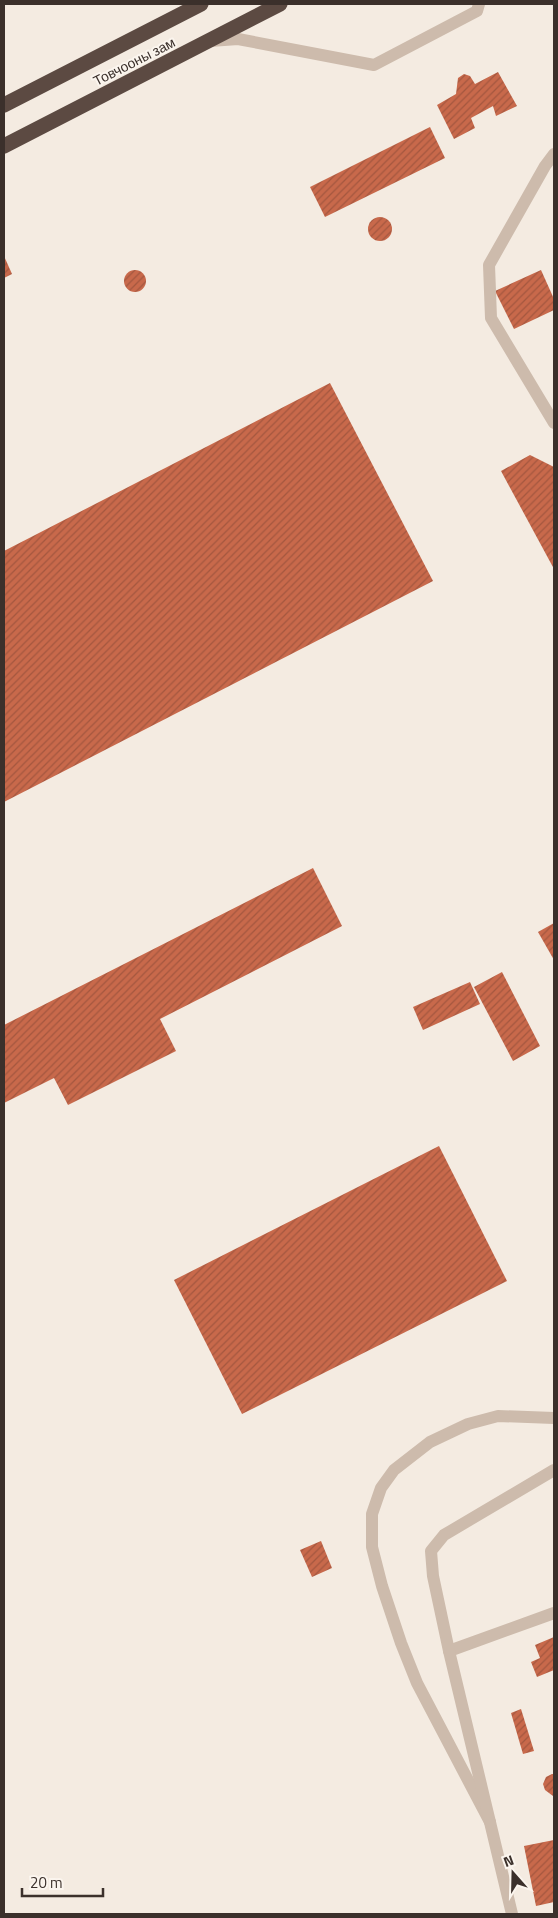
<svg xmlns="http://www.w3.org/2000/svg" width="558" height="1918" font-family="'Titillium Web',sans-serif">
<defs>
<pattern id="building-hatch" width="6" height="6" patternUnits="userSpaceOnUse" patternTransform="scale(1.25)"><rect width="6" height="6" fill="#c8694b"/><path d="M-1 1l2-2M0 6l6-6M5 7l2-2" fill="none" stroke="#a4573f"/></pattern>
</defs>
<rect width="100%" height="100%" fill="#f4ebe1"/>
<!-- building -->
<g fill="url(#building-hatch)">
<path d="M498,72L517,106L496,116L493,106L471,118L475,128L454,139L437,105L456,94L458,78L464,74L470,76L475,84Z"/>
<path d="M430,127L445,158L325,217L310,187Z"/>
<circle cx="380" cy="229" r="12"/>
<path d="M4,256L12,274L4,278Z"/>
<path d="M541,270L554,299V310L514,329L495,291Z"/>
<circle cx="135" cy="281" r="11"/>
<path d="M330,383L433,581L4,802V551Z"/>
<path d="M530,455L554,467V569L501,471Z"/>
<path d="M313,868L342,926L160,1019L176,1051L68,1105L54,1078L4,1103V1025Z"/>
<path d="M554,923V960L538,932Z"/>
<path d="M502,972L540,1046L513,1061L474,987Z"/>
<path d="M470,982L480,1004L423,1030L413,1007Z"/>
<path d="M439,1146L507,1281L242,1414L174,1280Z"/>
<path d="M321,1541L332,1568L312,1577L300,1550Z"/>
<path d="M554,1637V1670L537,1677L531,1662L540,1658L535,1645Z"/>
<path d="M521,1709L534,1751L523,1754L511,1713Z"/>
<path d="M552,1774H554L553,1796L545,1790L543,1784L546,1777Z"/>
<path d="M554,1840V1902L536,1906L524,1846Z"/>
</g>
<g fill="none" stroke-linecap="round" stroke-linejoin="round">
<!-- lane -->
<g stroke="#cdbbac" stroke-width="12">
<path d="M210,41L238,39L374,65L477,11L479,4"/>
<path d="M554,154L545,166L489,265L491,318L554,423"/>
<path d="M449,1651L554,1613"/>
<path d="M490,1822L417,1683L401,1643L382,1586L372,1547V1514L381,1488L394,1470L430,1442L468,1424L498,1416L554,1418"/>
<path d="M512,1914L449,1651L433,1576L431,1551L444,1535L554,1470"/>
</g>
<!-- highway -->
<g stroke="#5c4a42" stroke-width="15">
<path d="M4,105L201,4"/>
<path d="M4,146L280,4"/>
</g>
</g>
<g text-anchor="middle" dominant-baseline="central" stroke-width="4" stroke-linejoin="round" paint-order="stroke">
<!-- street labels -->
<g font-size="14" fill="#3b302b" stroke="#fbf5ee">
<text transform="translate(134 61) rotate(-27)">Товчооны зам</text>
</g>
</g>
<!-- border -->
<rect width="558" height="1918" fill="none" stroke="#3b302b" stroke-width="10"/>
<!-- north arrow -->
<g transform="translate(513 1873) rotate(340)" stroke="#fbf5ee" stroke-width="4" paint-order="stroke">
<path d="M0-4L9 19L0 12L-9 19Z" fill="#3b302b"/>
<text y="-8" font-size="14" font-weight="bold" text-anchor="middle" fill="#3b302b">N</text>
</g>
<!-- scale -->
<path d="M22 1888v8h81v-8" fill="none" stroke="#3b302b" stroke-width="2.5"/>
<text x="30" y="1888" font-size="15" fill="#3b302b" stroke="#fbf5ee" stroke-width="4" paint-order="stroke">20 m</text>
</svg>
